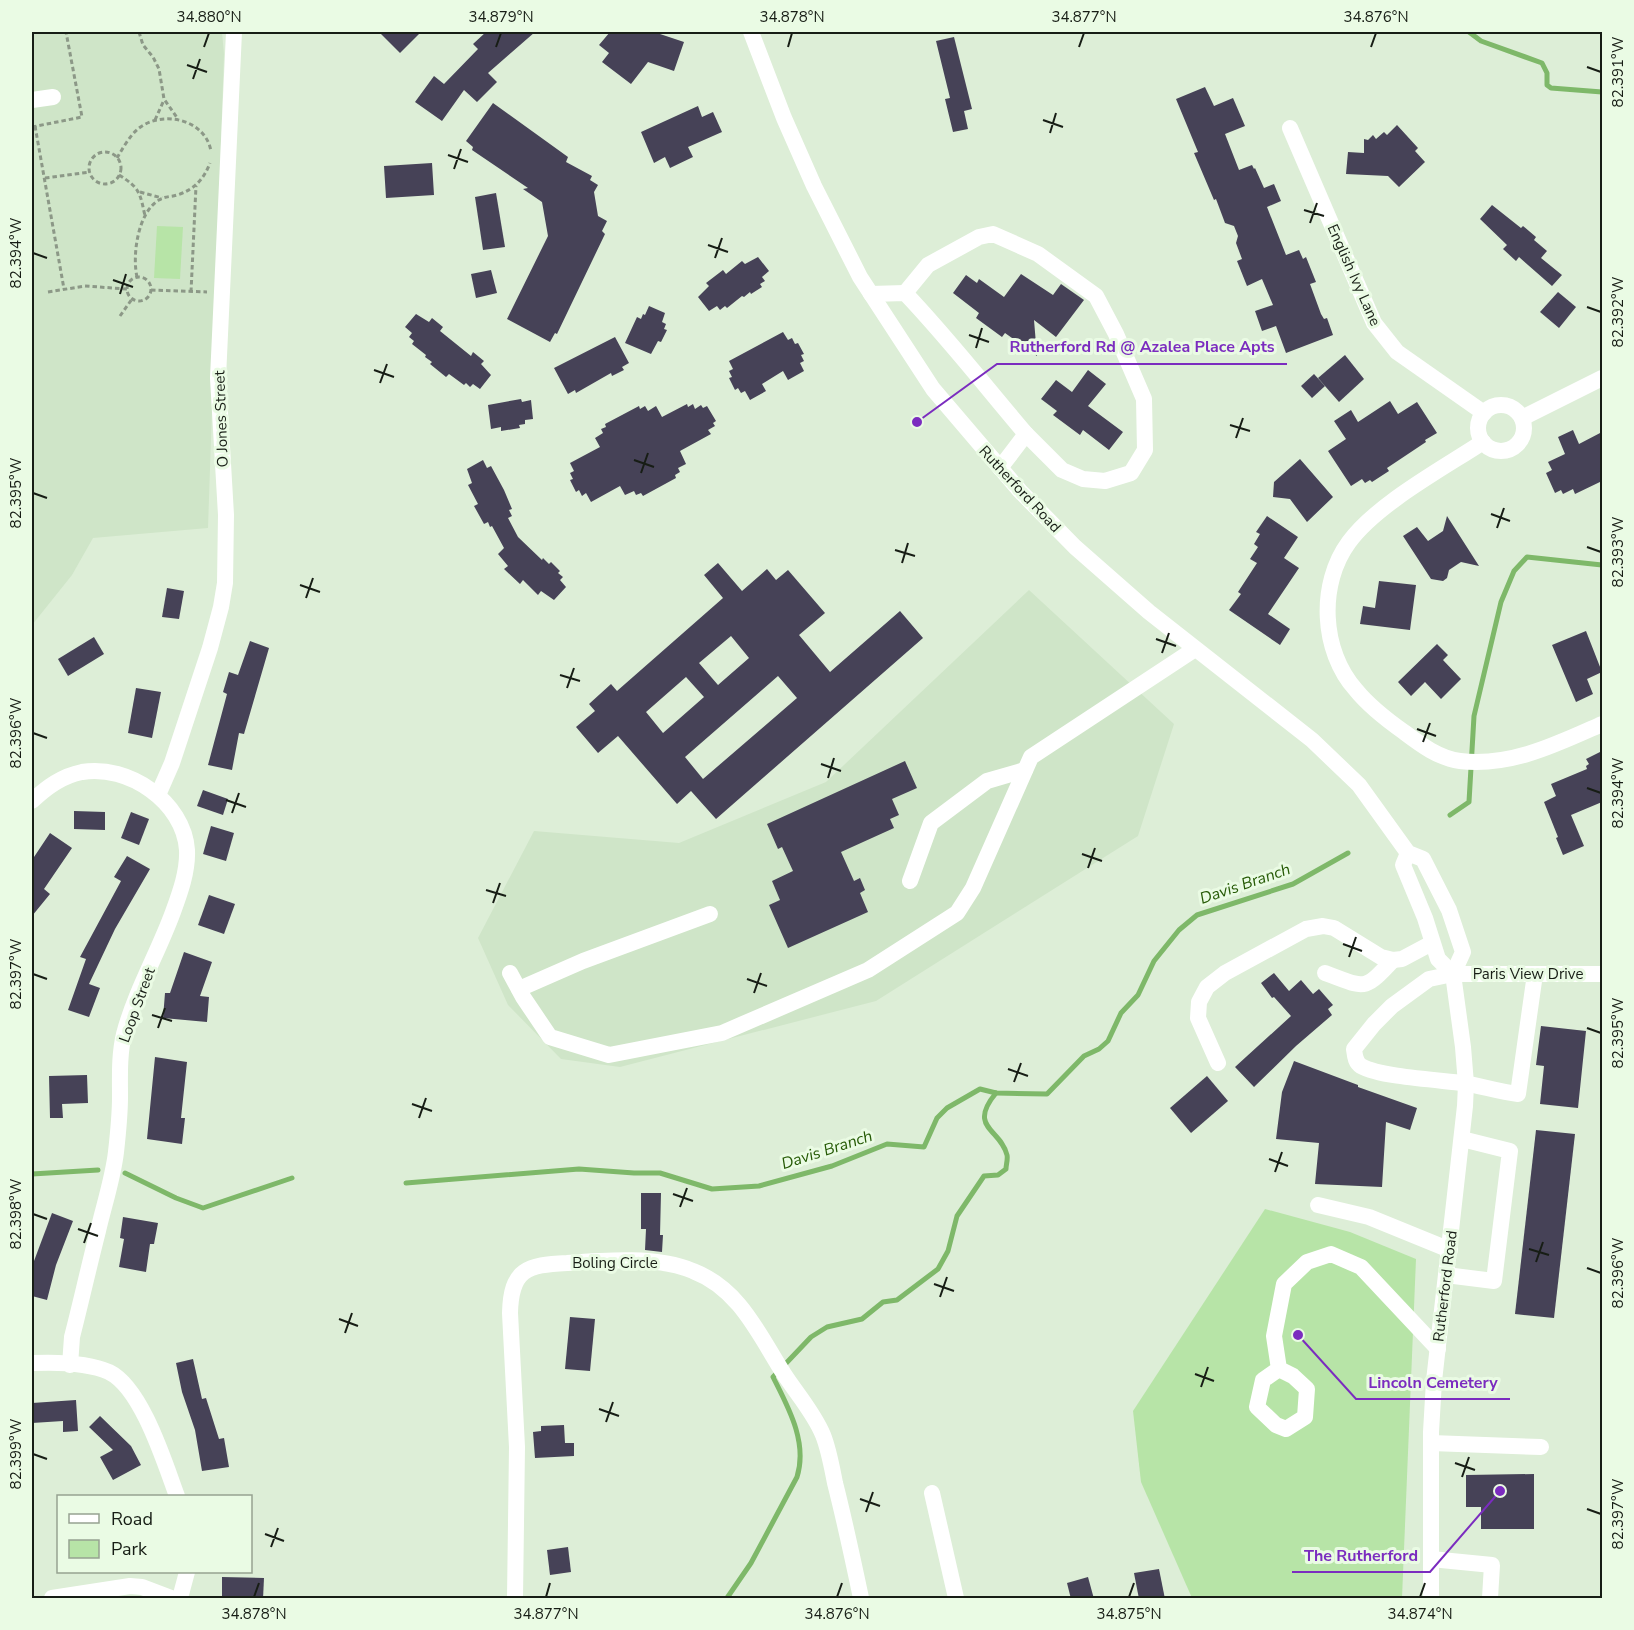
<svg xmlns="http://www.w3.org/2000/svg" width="1634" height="1630" font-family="'Nunito Sans',sans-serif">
<rect width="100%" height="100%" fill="#ddeed7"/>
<!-- built -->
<g fill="#cfe5c8">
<path d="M32,32H222L224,54L208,528L93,538L72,575L32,625Z"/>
<path d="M1029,590L1174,724L1138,836L876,1001L620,1067L561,1059L508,1005L478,938L534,831L679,843L826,782Z"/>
</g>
<!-- green -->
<g fill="#b7e4a7">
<path d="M157,226L183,227L180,279L154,278Z"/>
<path d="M1265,1209L1350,1232L1416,1259L1402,1598H1192L1141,1482L1133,1411Z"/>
</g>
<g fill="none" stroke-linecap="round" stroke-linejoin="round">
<!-- stream -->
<g stroke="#7eb869" stroke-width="5">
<path d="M1469,32L1481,41L1542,63L1547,73V85L1551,88L1602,92"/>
<path d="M1450,815L1469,802L1474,716L1501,602L1514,571L1527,557L1602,565"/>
<path d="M125,1173L176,1198L203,1208L292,1178"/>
<path d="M32,1174L98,1170"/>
<path d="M406,1183L579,1169L634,1173H660L712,1189L759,1186L832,1166L887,1144L924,1147L937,1118L947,1108L980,1089L996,1093L1047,1094L1084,1056L1099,1049L1108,1041L1121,1013L1138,995L1154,961L1179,930L1197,915L1293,884L1348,853"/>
<path d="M727,1598L751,1563L797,1477C808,1442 788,1407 773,1377L811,1337L827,1327L862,1319L883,1302L897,1300L938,1269L948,1251L957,1216L984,1176L998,1175L1006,1169C1006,1165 1008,1159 1007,1155C1001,1129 967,1128 996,1093"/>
</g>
</g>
<!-- building -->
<g fill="#464257" fill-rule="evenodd">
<path d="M379,32H421L400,53Z"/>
<path d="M486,32H535L488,73L497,82L477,102L464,90L442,121L415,102L434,76L444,84L478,49L473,44Z"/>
<path d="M610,32H654L684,42L674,71L648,62L631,84L602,62L609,53L599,45Z"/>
<path d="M954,37L972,109L964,111L968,129L953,132L945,99L950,98L936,41Z"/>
<path d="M1205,87L1214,106L1233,98L1245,126L1225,134L1239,170L1252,165L1254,169L1255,168L1264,188L1274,184L1281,201L1267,207L1286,255L1299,250L1303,259L1306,257L1316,282L1310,284L1321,314L1324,319L1327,318L1333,335L1286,353L1276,326L1262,331L1255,311L1273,305L1262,279L1247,286L1237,261L1242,259L1236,243L1238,236L1234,226L1225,223L1216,199L1214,200L1194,153L1198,152L1176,99Z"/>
<path d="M493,103L568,157L566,162L592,176L590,180L598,185L594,192L598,216L607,221L602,231L605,234L557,334L555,333L550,342L507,319L548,236L542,202L523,189L528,188L472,150L473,147L466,141Z"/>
<path d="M698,106L702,117L713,112L722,132L688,147L693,157L670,168L665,157L654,163L641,132Z"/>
<path d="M1397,125L1418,148L1415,151L1425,162L1399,187L1388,176L1346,174L1348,152L1364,153V139L1368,140L1373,135L1376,139L1384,132L1387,135Z"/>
<path d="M432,163L434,195L386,198L384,166Z"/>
<path d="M496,193L505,247L483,250L475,197Z"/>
<path d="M1492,205L1521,228L1523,226L1536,237L1534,240L1547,251L1541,258L1562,275L1552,286L1519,257L1516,261L1503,249L1507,245L1480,219Z"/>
<path d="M758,257L769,271L762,277L765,281L760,284L762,287L751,294L750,292L744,297L742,296L727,308L725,306L720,310L717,306L709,311L698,297L709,286L706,283L723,270L726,274L742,261L745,264Z"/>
<path d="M491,270L497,293L476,298L471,274Z"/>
<path d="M1021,274L1053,295L1061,284L1084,300L1056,337L1034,320L1037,356L1005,333L1002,337L976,318L979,313L953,293L966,275L977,283L979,279L1004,297Z"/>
<path d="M1558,292L1576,307L1559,328L1540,312Z"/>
<path d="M649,306L665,313L662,322L666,324L664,329L667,330L661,342L658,341L651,354L625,343L637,317L641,319L643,314L645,315Z"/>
<path d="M416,314L429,322L432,318L443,327L440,331L471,356L473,352L484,361L481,364L491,375L480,389L473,384L470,387L466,383L464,385L449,374L446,377L430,364L432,362L425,357L426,355L412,344L414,341L409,337L412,333L405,327Z"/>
<path d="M783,332L788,340L792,338L795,344L798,343L804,354L801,355L804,361L800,363L804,371L788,380L783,371L762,384L766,391L750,400L745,391L741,393L738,388L735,390L729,378L732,377L729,371L733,369L729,361Z"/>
<path d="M615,337L629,363L622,367L624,370L612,376L611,373L576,393L575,390L568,394L554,368Z"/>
<path d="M1345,355L1364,379L1339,402L1318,378Z"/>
<path d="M1088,370L1106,384L1088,406L1123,432L1109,450L1083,430L1080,435L1053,415L1057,411L1041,399L1056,380L1072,392Z"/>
<path d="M1314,374L1325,386L1312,398L1301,386Z"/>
<path d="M521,399L522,402L531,400L533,419L525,420V424L519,425L520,428L501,431V427L491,429L488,405Z"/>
<path d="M1390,401L1398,414L1417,402L1437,433L1425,440L1426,442L1387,468L1389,471L1372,482L1370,480L1365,483L1362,479L1351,486L1328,451L1346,439L1334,421L1351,410L1358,422Z"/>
<path d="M687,404L688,407L693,404L695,409L701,405L703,408L707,406L716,421L713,423L715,426L708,430L711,434L680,451L686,464L678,468L680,472L675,475L676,478L643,496L641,493L636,495L634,491L625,495L620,486L591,502L586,493L582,496L579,490L576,492L570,480L573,479L570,473L574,471L570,463L600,447L595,438L603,433L601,429L606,427L605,424L639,406L640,409L645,406L648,411L656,406L662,417Z"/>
<path d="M1573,430L1579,444L1602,432V481L1575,494L1573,489L1563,494L1561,490L1555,493L1546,473L1552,470L1548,462L1565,454L1558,437Z"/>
<path d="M1300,459L1333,497L1307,522L1290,499L1273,497L1274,482Z"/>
<path d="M483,460L487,468L491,466L504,490L512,509L509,510L512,516L508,518L518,537L542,560L543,558L549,564L551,562L560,571L558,573L563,577L560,580L566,587L554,600L541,591L538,595L523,580L520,584L504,569L508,566L498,554L504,548L492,526L490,527L488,522L484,524L474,506L478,504L468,485L472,483L467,469Z"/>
<path d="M1267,516L1298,537L1284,558L1299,568L1268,614L1290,629L1280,645L1229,610L1241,594L1238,592L1257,563L1250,559L1258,547L1254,544L1260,534L1256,532Z"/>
<path d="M1447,516L1479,566L1461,562L1449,570L1447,578L1443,581L1431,579L1403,536L1417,527L1428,541L1443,531Z"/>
<path d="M718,563L742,591L767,569L776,580L788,570L825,613L799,635L830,672L900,611L923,638L716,819L691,791L677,804L618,736L598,753L576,727L595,711L589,704L611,684L617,691L723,598L704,575ZM731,636L749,658L718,685L699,663ZM778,676L797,698L703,779L685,757ZM686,677L704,697L663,733L646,712Z"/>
<path d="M1379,581L1416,585L1410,630L1360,624L1363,606L1375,608Z"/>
<path d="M167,588L184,591L179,619L162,617Z"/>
<path d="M1586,631L1602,672L1587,679L1593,694L1576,702L1552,645Z"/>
<path d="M94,637L104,654L68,676L58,659Z"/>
<path d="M250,641L269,648L244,734L239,733L232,770L208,765L227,694L223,692L229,672L238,675Z"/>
<path d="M1437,644L1448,655L1443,660L1461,679L1441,699L1425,682L1411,696L1398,682Z"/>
<path d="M136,688L161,692L152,738L128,733Z"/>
<path d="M1602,751V802L1571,815L1584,846L1563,855L1556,838L1558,837L1544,802L1556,796L1551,784L1587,769L1586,766L1589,764L1586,759Z"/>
<path d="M905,761L917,788L892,799L899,815L890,819L894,828L841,852L854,881L860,878L865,890L860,893L868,912L788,948L769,905L780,900L772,881L793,871L782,847L778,849L767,824Z"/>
<path d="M203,790L228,799L223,815L197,806Z"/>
<path d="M74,811L105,812V830L74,829Z"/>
<path d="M131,812L149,819L139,845L121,838Z"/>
<path d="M211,826L234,833L226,861L203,854Z"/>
<path d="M50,833L72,848L44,889L50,894L32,916V860Z"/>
<path d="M127,856L150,869L115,929L89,984L100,988L89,1017L68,1010L86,959L80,957L121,881L114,877Z"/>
<path d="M209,895L235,904L224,934L198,925Z"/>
<path d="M184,952L212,962L200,996L209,997L207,1022L163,1018L165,993H170Z"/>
<path d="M1274,973L1289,991L1301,980L1313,994L1319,989L1333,1005L1328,1009L1332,1015L1296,1046L1254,1087L1235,1067L1291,1016L1274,997L1272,998L1261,983Z"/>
<path d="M1541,1026L1586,1031L1578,1108L1540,1104L1544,1066L1536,1065Z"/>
<path d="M155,1057L187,1062L181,1118H185L182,1144L147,1139Z"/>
<path d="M1294,1061L1358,1085V1087L1417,1108L1410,1130L1386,1122L1382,1187L1315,1184L1319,1143L1276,1139L1282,1092Z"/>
<path d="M87,1075L88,1103L62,1104L63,1118H50L49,1076Z"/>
<path d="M1207,1076L1228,1101L1191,1133L1170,1108Z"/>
<path d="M1536,1130L1575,1134L1554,1318L1515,1314Z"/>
<path d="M641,1193H661L660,1235H663L662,1252L645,1250L646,1229H641Z"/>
<path d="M52,1213L73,1221L56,1265L47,1300L32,1296V1260L34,1261Z"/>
<path d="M123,1217L158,1223L154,1244H150L146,1272L119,1267L124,1239L120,1238Z"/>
<path d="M570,1317L595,1319L590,1371L565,1369Z"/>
<path d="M193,1359L202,1399L206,1398L219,1439L224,1438L229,1467L202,1471L195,1430L182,1392L176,1363Z"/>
<path d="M76,1400L78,1431L63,1432V1421L32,1423V1403Z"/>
<path d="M100,1416L131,1446L141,1465L113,1480L100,1457L113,1450L89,1427Z"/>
<path d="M564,1425L565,1443H574V1456L535,1458L533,1432L541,1431V1426Z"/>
<path d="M1534,1474V1529H1481V1507H1466V1475Z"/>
<path d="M568,1547L571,1572L550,1575L547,1550Z"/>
<path d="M1159,1569L1165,1599H1139L1134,1573Z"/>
<path d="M222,1577L264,1578L263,1599H222Z"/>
<path d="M1088,1577L1094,1599H1071L1067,1583Z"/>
</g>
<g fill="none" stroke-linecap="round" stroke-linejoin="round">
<!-- path -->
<g stroke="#8c9887" stroke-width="3" stroke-dasharray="4.5 3" stroke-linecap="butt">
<path d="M139,32L143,45L153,57L159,69L164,99L178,119"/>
<path d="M155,120L164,100"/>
<path d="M35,126L64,289"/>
<path d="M32,127L82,117L66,32"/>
<circle cx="105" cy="168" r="16"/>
<path d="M117,158C123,148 130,135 139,128C163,110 205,119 211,151"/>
<path d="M119,175C140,188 140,193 145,216"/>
<path d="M45,178L90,172"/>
<path d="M140,192L162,198"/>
<circle cx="139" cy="289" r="12"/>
<path d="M137,277C132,255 138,212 159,200C165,196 171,197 177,195C194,190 204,179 210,163"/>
<path d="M151,290L207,292"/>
<path d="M48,292L85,286L127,289"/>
<path d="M191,292L196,186"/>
<path d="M120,316L132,299"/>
</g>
<!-- minor -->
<g stroke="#fff" stroke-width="16">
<path d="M751,32L784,118L814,186L860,277L933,389L1020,491L1075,547L1149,612L1312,740L1359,785L1408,853L1423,859L1449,910L1463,952L1453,974L1463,1047L1466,1084L1465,1106L1434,1381L1431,1432V1598"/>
<path d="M32,100L53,97"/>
<path d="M1290,128L1374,323L1397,352L1484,413"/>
<path d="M905,293L928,265L979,237L993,234L1038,254L1096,296L1116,334L1144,399L1145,450L1131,473L1105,481L1083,479L1062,470L1026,434L1000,468"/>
<path d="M871,294L905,293C948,338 986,387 1026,434"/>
<circle cx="1501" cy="428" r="23"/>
<path d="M1522,418L1602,378"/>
<path d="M1483,442C1442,469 1377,504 1349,542C1318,584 1321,651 1356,690C1369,706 1387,720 1404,732C1420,744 1438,758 1460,761C1511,767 1557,744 1602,724"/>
<path d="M158,795L172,763L210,648L221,607L225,583L226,515L218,378L234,32"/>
<path d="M32,801C47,787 62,776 82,772C128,764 184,802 187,850C188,871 180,893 173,912C158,953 135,992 124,1034C119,1055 120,1076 120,1097C120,1115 118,1134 116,1152C113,1178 104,1205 98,1231C89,1266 81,1302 72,1337L70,1365"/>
<path d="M1408,853L1403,865L1425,918L1438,959L1453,974"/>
<path d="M910,881L931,823L987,781L1025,770"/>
<path d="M510,973L523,997L550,1037L609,1055L722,1033L868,970L957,913L973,888L1031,757L1195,649"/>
<path d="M1325,973C1366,988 1363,992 1393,960"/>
<path d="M1535,974L1518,1094C1499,1092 1482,1086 1463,1083C1439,1080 1380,1077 1361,1066C1355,1062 1355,1056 1354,1049L1374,1024L1392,1006L1429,979L1453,974H1602"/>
<path d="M519,989L583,961L710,914"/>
<path d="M1218,1063L1198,1018L1199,1002L1207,987L1225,973L1306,929L1323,926L1334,928L1381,957L1393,960L1402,959L1432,943"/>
<path d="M1318,1205L1369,1217L1450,1250"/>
<path d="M1446,1275L1494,1281L1510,1151L1462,1139"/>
<path d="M32,1363C56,1362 87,1362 109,1372C142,1388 165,1464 177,1496"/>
<path d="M1279,1369L1293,1376L1307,1389L1305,1417L1286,1429L1276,1425L1257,1407L1263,1380L1279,1369L1274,1336L1284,1284L1307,1262L1331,1254L1361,1267L1438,1349"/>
<path d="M1431,1443L1541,1447"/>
<path d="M932,1493L956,1598"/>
<path d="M1431,1559L1492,1565L1490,1598"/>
<path d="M52,1598L130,1586L142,1587L171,1598"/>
<path d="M180,1598L187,1572"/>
<path d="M515,1598L517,1447L510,1313C511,1269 527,1265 567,1263C606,1260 658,1256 693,1271C740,1289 759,1335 784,1374C797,1394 814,1413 823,1435C829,1450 832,1468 835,1483C845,1522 853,1560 861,1598"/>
</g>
</g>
<!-- ticks -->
<path fill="none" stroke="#171d15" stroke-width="2" d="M204,47L209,33M496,47L501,33M788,47L792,33M1079,47L1084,33M1371,47L1376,33M187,65L207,72M1587,67L1601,72M193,79L200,59M1043,120L1063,127M1050,133L1056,113M448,155L468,162M454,169L461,149M1304,210L1324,216M1310,223L1317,203M708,245L728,252M33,253L47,258M715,258L722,238M113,280L133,287M120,294L126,274M1587,307L1601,312M969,335L989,342M976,348L982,328M374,370L394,377M380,383L387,364M1230,425L1250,431M1236,438L1243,418M634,460L654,467M641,473L648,453M33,493L47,498M1491,514L1510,521M1497,528L1504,508M1587,547L1601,552M895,550L915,556M902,563L908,543M300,585L320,592M306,598L313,578M1156,639L1176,646M1162,653L1169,633M560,675L580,681M567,688L574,668M1417,729L1436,736M33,733L47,738M1423,742L1430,723M821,764L841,771M828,778L834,758M1587,788L1601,793M226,800L246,807M232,813L239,793M1082,854L1102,861M1088,868L1095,848M486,890L506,896M493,903L500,883M1343,944L1362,951M1349,957L1356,937M33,974L47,979M747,979L767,986M754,993L761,973M152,1015L172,1021M158,1028L165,1008M1587,1028L1601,1033M1008,1069L1028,1076M1014,1082L1021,1063M412,1104L432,1111M419,1118L426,1098M1269,1159L1288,1166M1275,1172L1282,1152M673,1194L693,1201M680,1207L687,1188M33,1214L47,1219M78,1229L98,1236M84,1243L91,1223M1529,1249L1549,1255M1536,1262L1543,1242M1587,1268L1601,1273M934,1284L954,1291M940,1297L947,1277M339,1319L358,1326M345,1333L352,1313M1195,1374L1214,1381M1201,1387L1208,1367M599,1409L619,1416M606,1422L613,1402M33,1454L47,1459M1455,1463L1475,1470M1462,1477L1469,1457M860,1499L880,1506M1587,1509L1601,1514M866,1512L873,1492M265,1534L284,1541M271,1547L278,1528M254,1597L259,1583M546,1597L550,1583M837,1597L842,1583M1129,1597L1134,1583M1420,1597L1425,1583"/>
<g text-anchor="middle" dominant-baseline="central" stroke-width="6" stroke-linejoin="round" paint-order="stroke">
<!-- street labels -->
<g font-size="15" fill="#171d15" stroke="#eafbe4">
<text transform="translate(1354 275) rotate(66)">English Ivy Lane</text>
<text transform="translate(221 419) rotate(-92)">O Jones Street</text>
<text transform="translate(1020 489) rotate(47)">Rutherford Road</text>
<text x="1528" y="974">Paris View Drive</text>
<text transform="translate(137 1005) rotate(-70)">Loop Street</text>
<text x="615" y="1263">Boling Circle</text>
<text transform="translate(1445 1286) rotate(-83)">Rutherford Road</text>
</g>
<!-- water labels -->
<g font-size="16" font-style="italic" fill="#245904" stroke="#eafbe4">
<text transform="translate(1245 884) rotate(-19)">Davis Branch</text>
<text transform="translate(827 1150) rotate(-18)">Davis Branch</text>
</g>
</g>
<!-- callouts -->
<path fill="none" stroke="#7b2cbf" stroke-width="2" d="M917 422L997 364H1287M1298 1335L1356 1399H1510M1500 1491L1430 1572H1292"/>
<g fill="#7b2cbf" stroke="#eafbe4" stroke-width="2">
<circle cx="917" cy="422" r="6"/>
<circle cx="1298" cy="1335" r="6"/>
<circle cx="1500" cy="1491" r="6"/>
</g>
<g font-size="16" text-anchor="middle" font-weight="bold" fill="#7b2cbf" stroke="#eafbe4" stroke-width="6" stroke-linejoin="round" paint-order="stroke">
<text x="1142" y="352">Rutherford Rd @ Azalea Place Apts</text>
<text x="1433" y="1388">Lincoln Cemetery</text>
<text x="1361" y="1561">The Rutherford</text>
</g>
<!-- border -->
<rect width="1634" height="1630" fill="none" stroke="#eafbe4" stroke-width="66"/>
<!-- legend -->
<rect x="57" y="1495" width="195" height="78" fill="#eafbe4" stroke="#96a291" stroke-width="1.5"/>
<rect x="69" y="1514" width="30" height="9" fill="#ffffff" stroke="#96a291" stroke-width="1.5"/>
<text x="111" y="1525" font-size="18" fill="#171d15">Road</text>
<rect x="69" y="1540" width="30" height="18" fill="#b7e4a7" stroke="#96a291" stroke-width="1.5"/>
<text x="111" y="1555" font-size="18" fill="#171d15">Park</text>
<rect x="33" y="33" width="1568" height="1564" fill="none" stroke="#171d15" stroke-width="2"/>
<g font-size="15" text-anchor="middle" fill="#171d15">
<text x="209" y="22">34.880°N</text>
<text x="501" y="22">34.879°N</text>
<text x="792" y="22">34.878°N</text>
<text x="1084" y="22">34.877°N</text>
<text x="1376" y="22">34.876°N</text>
<text transform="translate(1618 72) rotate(-90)" y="5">82.391°W</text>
<text transform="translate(16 253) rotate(-90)" y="5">82.394°W</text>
<text transform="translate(1618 312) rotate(-90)" y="5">82.392°W</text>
<text transform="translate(16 493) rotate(-90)" y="5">82.395°W</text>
<text transform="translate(1618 552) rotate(-90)" y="5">82.393°W</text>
<text transform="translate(16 733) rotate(-90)" y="5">82.396°W</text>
<text transform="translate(1618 793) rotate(-90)" y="5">82.394°W</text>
<text transform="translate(16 974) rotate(-90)" y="5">82.397°W</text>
<text transform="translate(1618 1033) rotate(-90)" y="5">82.395°W</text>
<text transform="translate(16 1214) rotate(-90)" y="5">82.398°W</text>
<text transform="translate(1618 1273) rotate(-90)" y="5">82.396°W</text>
<text transform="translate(16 1454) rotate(-90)" y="5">82.399°W</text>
<text transform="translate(1618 1514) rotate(-90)" y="5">82.397°W</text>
<text x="254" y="1619">34.878°N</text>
<text x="546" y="1619">34.877°N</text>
<text x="837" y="1619">34.876°N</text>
<text x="1129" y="1619">34.875°N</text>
<text x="1420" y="1619">34.874°N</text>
</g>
</svg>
